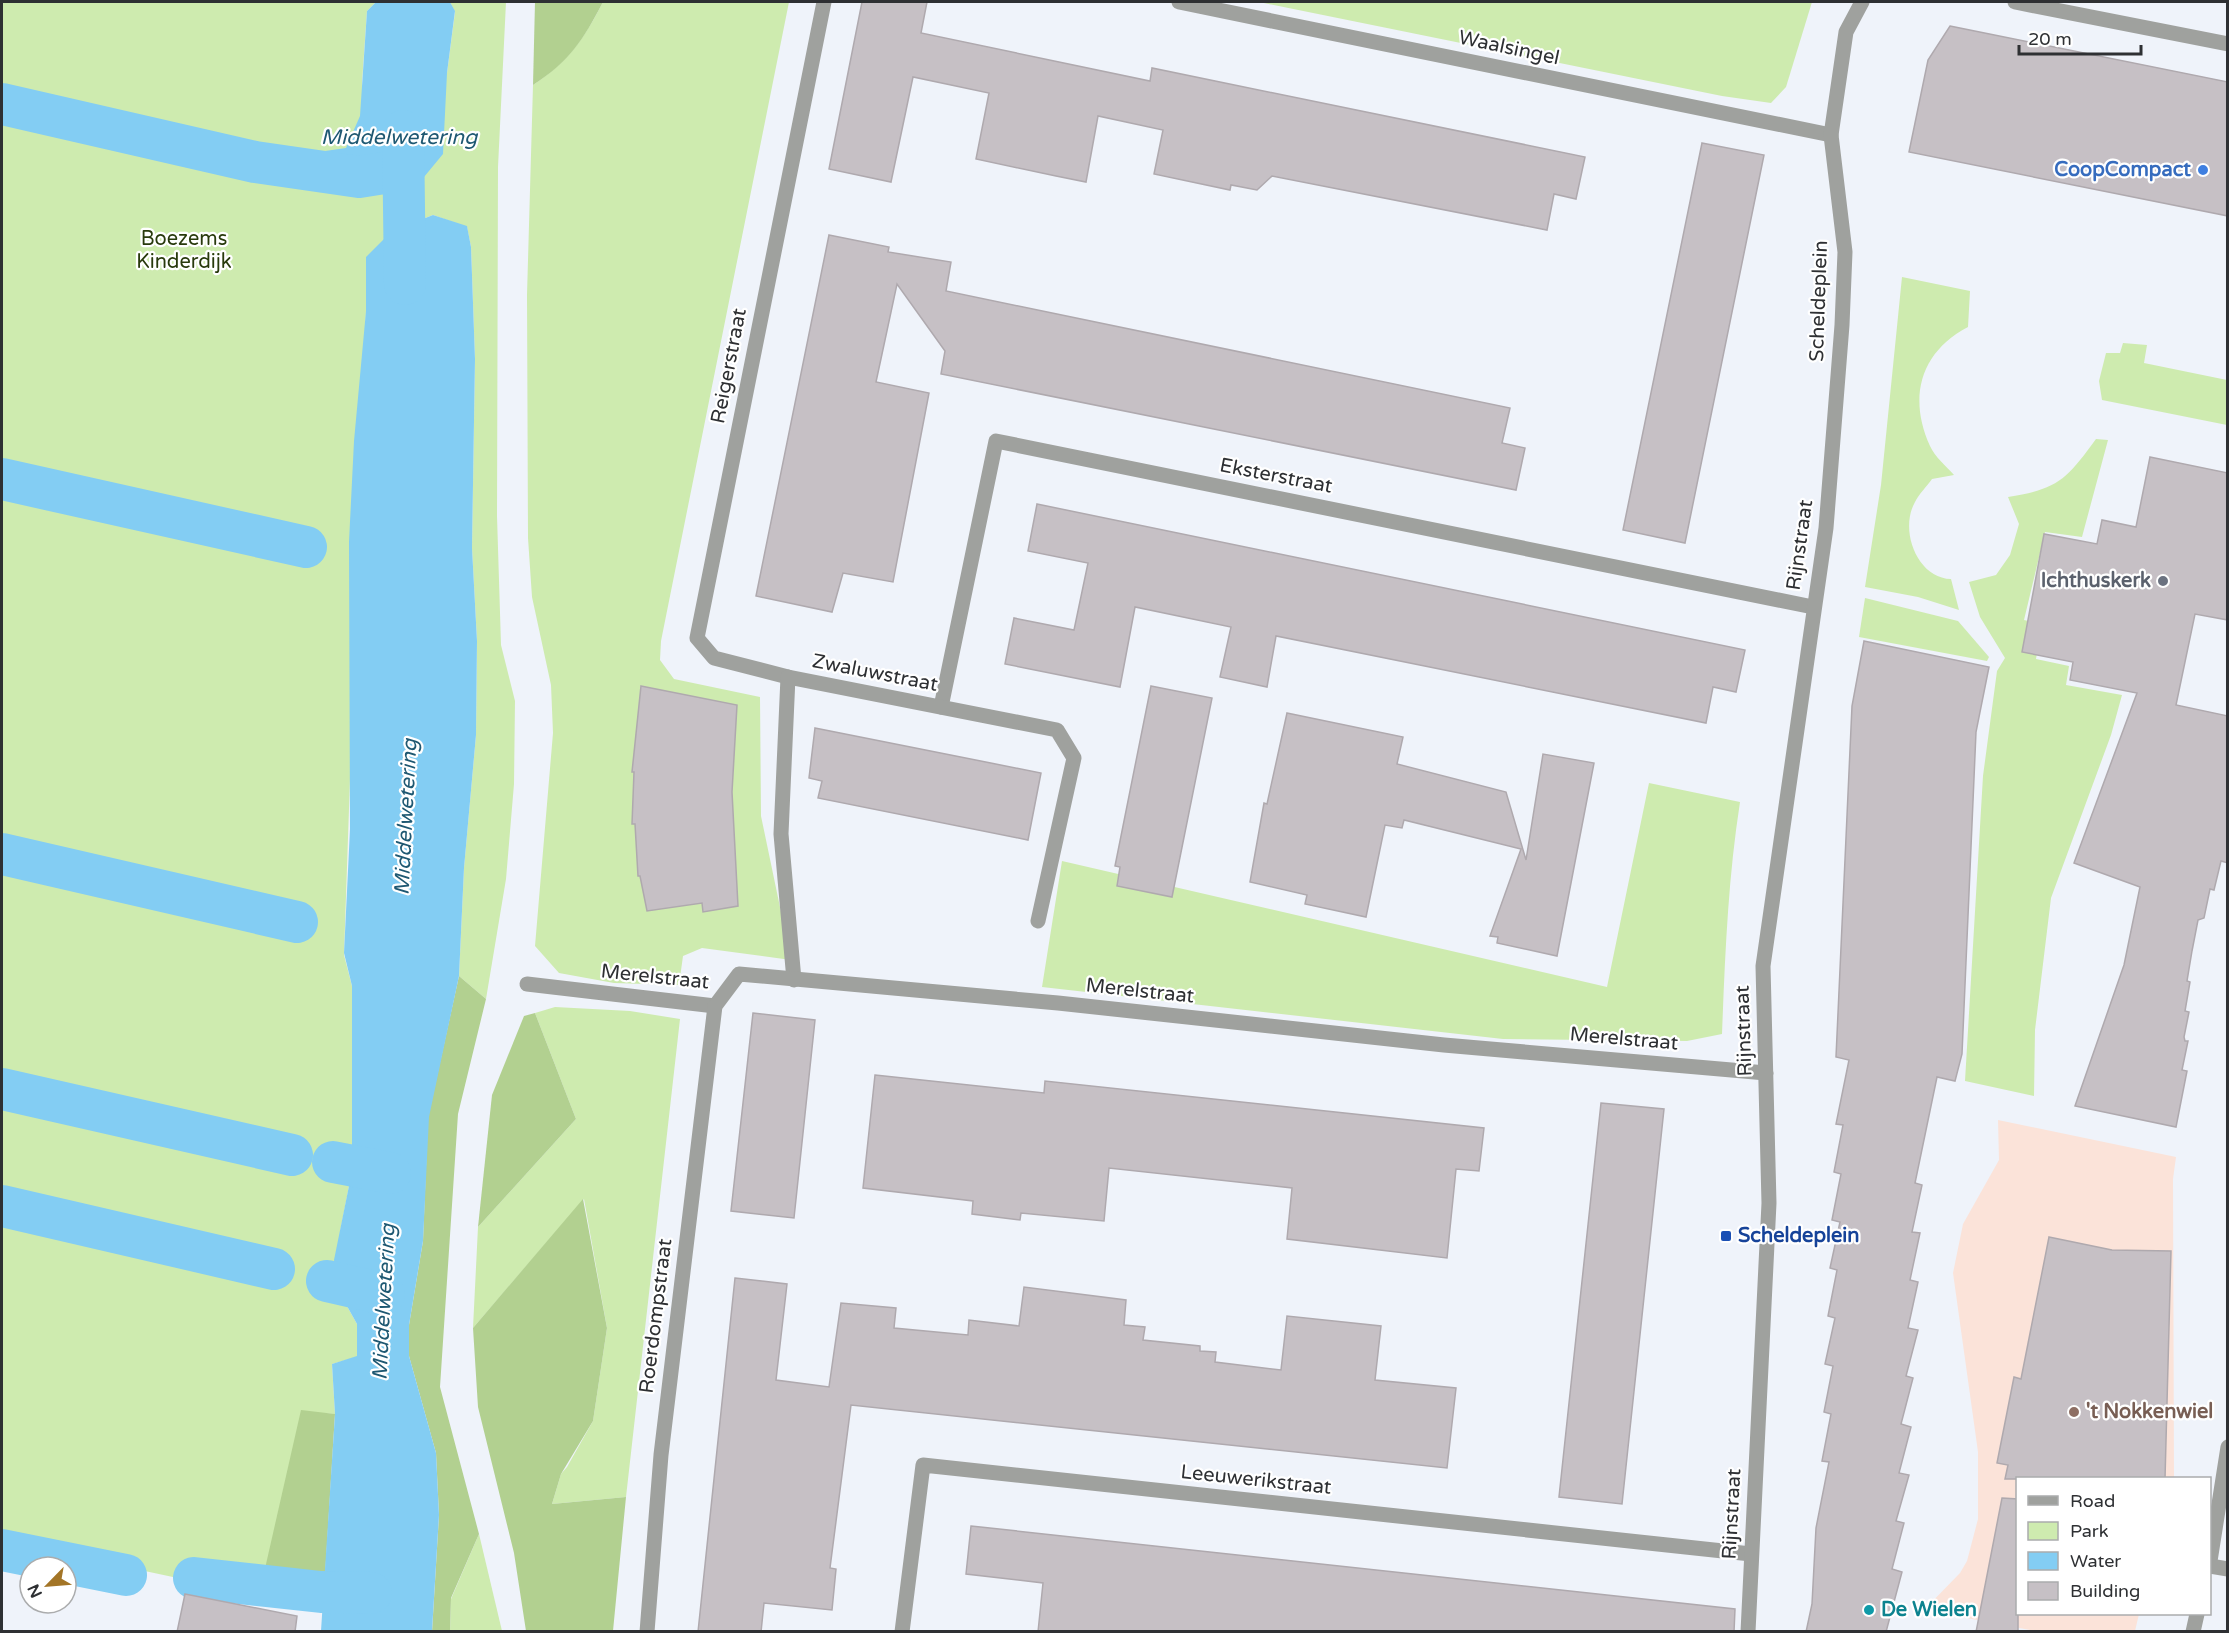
<svg xmlns="http://www.w3.org/2000/svg" width="2229" height="1633" font-family="'Varela Round',sans-serif">
<rect width="100%" height="100%" fill="#eff3fa"/>
<!-- education -->
<path fill="#fbe3d9" d="M1998,1120L2176,1157L2173,1179L2174,1478H2018V1614H2139L2135,1631H2035L1924,1610L1960,1573L1967,1561L1978,1519V1452L1953,1273L1963,1224L1999,1160Z"/>
<!-- green -->
<g fill="#ceebaf">
<path d="M2,2H376L367,11L362,83V188L447,73L455,12L450,2H506L498,167L497,516L501,645L515,701L514,784L506,879L486,999L459,976L464,868L476,735L477,641L472,548L475,359L471,247L467,227L433,215L392,231L366,311L344,955L352,986V1171L340,1232L338,1290L357,1324V1357L332,1364L335,1414L319,1413L314,1607L112,1564L101,1587L66,1578V1567H30V1570L2,1563Z"/>
<path d="M603,2H789L661,641L660,660L674,679L760,697L761,816L791,960L702,948L683,956L679,985L614,983L559,973L535,946L553,733L551,685L532,597L528,538L527,295L533,85C568,62 584,39 603,2Z"/>
<path d="M1259,2H1812L1786,87L1771,103L1722,96Z"/>
<path d="M1902,277L1970,291L1968,327C1920,352 1908,398 1930,446C1935,457 1946,466 1954,475L1932,479C1927,486 1919,494 1915,502C1899,530 1917,578 1951,579L1959,610L1918,597L1865,587L1881,485Z"/>
<path d="M2123,343L2147,345L2144,363L2227,380V425L2102,400L2099,381L2106,353H2120Z"/>
<path d="M2096,439L2108,440L2082,537L2045,532L2024,620L2042,624L2036,659L2069,666L2066,685L2122,695L2111,735L2051,898L2035,1030L2034,1096L1965,1081L1983,776L1997,671L2005,658L1980,617L1969,582L1996,575L2010,555L2019,524L2008,497C2058,489 2066,480 2096,439Z"/>
<path d="M1865,598L1958,621L1989,657L1987,661L1859,637Z"/>
<path d="M1649,783L1740,802C1728,879 1725,956 1722,1034L1687,1041L1503,1039L1042,987L1062,861L1607,987Z"/>
<path d="M555,1007L630,1011L680,1019L626,1497L552,1504L561,1474L567,1467L593,1421L607,1328L584,1199L473,1328L478,1227L576,1119L535,1013Z"/>
<path d="M479,1534L502,1631L450,1632L451,1599Z"/>
</g>
<!-- forest -->
<g fill="#b2d090">
<path d="M535,2H603C583,40 570,61 533,85Z"/>
<path d="M459,976L486,999L458,1114L440,1387L479,1534L451,1598L450,1631L432,1632L439,1515L436,1453L409,1356V1325L423,1241L428,1117Z"/>
<path d="M535,1013L576,1119L478,1227L492,1095L524,1016Z"/>
<path d="M583,1199L607,1328L593,1421L561,1474L552,1504L626,1497L613,1631H526L514,1553L478,1407L473,1328Z"/>
<path d="M301,1410L335,1414L323,1609L259,1595Z"/>
</g>
<!-- water -->
<g fill="#83cdf3">
<path d="M376,2H450L455,11L447,73L443,154L424,177L409,186L362,196L359,177L2,104V100L318,152L346,148L360,116L367,11Z"/>
<path d="M433,215L467,226L471,247L475,359L472,548L477,641L476,735L464,868L459,976L429,1117L423,1241L409,1325V1356L436,1453L439,1515L432,1631H321L335,1414L332,1364L357,1356V1324L338,1290L334,1260L352,1171V986L344,953L350,829L349,542L354,441L366,311V257L392,231Z"/>
</g>
<g fill="none" stroke-linecap="round" stroke-linejoin="round">
<!-- canal -->
<g stroke="#83cdf3" stroke-width="42">
<path d="M2,104L255,162L359,177L403,170"/>
<path d="M403,131L405,284"/>
<path d="M2,479L306,547"/>
<path d="M2,854L297,922"/>
<path d="M2,1089L292,1155"/>
<path d="M333,1162L390,1173"/>
<path d="M2,1206L274,1269"/>
<path d="M327,1281L384,1294"/>
<path d="M2,1550L126,1575"/>
<path d="M194,1578L321,1592L371,1593"/>
</g>
</g>
<!-- building -->
<g fill="#c6c0c5" stroke="#afa9ae" stroke-width="1.5">
<path d="M862,2H927L921,33L1150,81L1152,68L1585,157L1576,199L1554,194L1547,230L1272,176L1257,190L1231,185L1230,190L1154,174L1163,130L1098,116L1086,182L1056,176L976,159L989,93L913,77L891,182L829,169Z"/>
<path d="M1950,26L2228,82V216L1909,152L1928,60Z"/>
<path d="M1702,143L1764,155L1685,543L1623,530Z"/>
<path d="M829,235L889,247L888,252L951,262L946,291L1510,408L1502,443L1525,448L1516,490L941,374L945,351L897,284L876,382L929,393L893,582L843,573L832,612L756,596Z"/>
<path d="M2150,457L2228,473V620L2195,614L2176,705L2228,716V863L2221,861L2214,890L2210,889L2204,918L2198,920L2192,951L2187,981L2190,982L2185,1011L2189,1012L2184,1037L2185,1041H2188L2182,1070L2187,1071L2176,1127L2075,1106L2124,965L2140,887L2074,863L2137,693L2070,680L2073,662L2022,652L2044,534L2097,544L2102,520L2136,527Z"/>
<path d="M1037,504L1745,650L1736,692L1713,687L1706,723L1276,636L1267,687L1220,677L1231,627L1135,607L1120,687L1005,664L1014,618L1074,630L1088,563L1028,551Z"/>
<path d="M1864,641L1989,667L1976,732L1962,1054L1955,1081L1937,1077L1915,1183L1922,1185L1912,1232L1920,1233L1910,1280L1918,1282L1908,1328L1918,1330L1906,1376L1913,1378L1901,1424L1911,1427L1899,1473L1909,1475L1896,1521L1904,1523L1892,1569L1902,1572L1886,1632H1806L1812,1604L1816,1528L1829,1462L1822,1461L1831,1414L1824,1412L1833,1366L1825,1364L1835,1318L1828,1316L1837,1270L1830,1268L1840,1222L1832,1220L1841,1174L1834,1172L1843,1125L1836,1124L1849,1060L1836,1057L1852,706Z"/>
<path d="M641,686L737,705L732,792L738,906L703,912L702,903L647,911L640,876H638L635,824H632L634,772H632Z"/>
<path d="M1151,686L1212,698L1172,897L1117,886L1120,867L1115,866Z"/>
<path d="M1287,713L1403,737L1397,764L1506,792L1526,860L1543,754L1594,763L1557,956L1497,943L1498,937L1490,936L1521,849L1404,820L1402,828L1385,825L1366,917L1305,904L1307,895L1250,882L1264,803L1267,804Z"/>
<path d="M815,728L1041,773L1028,840L818,798L822,781L809,778Z"/>
<path d="M753,1013L815,1020L794,1218L731,1211Z"/>
<path d="M875,1075L1044,1093L1045,1081L1484,1128L1479,1171L1456,1169L1447,1258L1287,1239L1292,1188L1109,1168L1104,1221L1021,1213L1020,1220L972,1214L973,1201L863,1188Z"/>
<path d="M1601,1103L1664,1109L1622,1504L1559,1497Z"/>
<path d="M2049,1237L2112,1250L2171,1251L2165,1479H2005L2008,1465L1997,1463L2014,1377L2021,1379Z"/>
<path d="M735,1278L787,1284L776,1380L829,1387L841,1303L896,1308L894,1328L968,1335L969,1320L1019,1326L1024,1287L1126,1300L1124,1325L1145,1327L1143,1340L1200,1346V1351L1216,1352L1215,1362L1281,1370L1287,1316L1381,1326L1375,1380L1456,1388L1447,1468L851,1405L830,1568L836,1569L832,1610L764,1603L761,1632H698Z"/>
<path d="M2002,1498L2018,1499V1632H1976Z"/>
<path d="M971,1526L1735,1609L1734,1632H1038L1043,1583L966,1574Z"/>
<path d="M185,1594L297,1616L295,1632H177Z"/>
</g>
<g fill="none" stroke-linecap="round" stroke-linejoin="round">
<!-- pedestrian -->
<path stroke="#9fa19e" stroke-width="15" d="M527,984L715,1006"/>
<!-- minor -->
<g stroke="#9fa19e" stroke-width="15">
<path d="M1179,2L1831,135"/>
<path d="M2015,2L2228,44"/>
<path d="M788,677L714,658L697,638L824,2"/>
<path d="M941,707L996,441L1813,607"/>
<path d="M794,980L781,834L788,677L1057,730L1074,758L1038,921"/>
<path d="M2210,1561L2228,1447"/>
<path d="M2210,1566L2228,1569"/>
<path d="M647,1632L661,1455L715,1006L739,974L1058,1003L1444,1045L1766,1073"/>
<path d="M902,1632L923,1465L1751,1554"/>
<path d="M2193,1632L2197,1614"/>
</g>
<!-- tertiary -->
<path stroke="#9fa19e" stroke-width="15" d="M1748,1632L1769,1203L1763,966L1826,528L1842,325L1845,252L1831,135L1846,32L1862,2"/>
</g>
<!-- markers -->
<circle fill="#3f7fe0" stroke="#fff" stroke-width="2" cx="2203" cy="170" r="6"/>
<circle fill="#6b7280" stroke="#fff" stroke-width="2" cx="2163" cy="581" r="6"/>
<rect fill="#1a4fb4" stroke="#fff" stroke-width="2" x="1720" y="1230" width="12" height="12" rx="3"/>
<circle fill="#8d6e63" stroke="#fff" stroke-width="2" cx="2074" cy="1412" r="6"/>
<circle fill="#0f9aa8" stroke="#fff" stroke-width="2" cx="1869" cy="1610" r="6"/>
<g text-anchor="middle" dominant-baseline="central" stroke-width="4.5" stroke-linejoin="round" paint-order="stroke">
<!-- street labels -->
<g font-size="20" fill="#2e3033" stroke="#fff">
<text transform="translate(1509 48) rotate(12)">Waalsingel</text>
<text transform="translate(1819 301) rotate(-88)">Scheldeplein</text>
<text transform="translate(729 366) rotate(-79)">Reigerstraat</text>
<text transform="translate(1276 476) rotate(11)">Eksterstraat</text>
<text transform="translate(1800 545) rotate(-82)">Rijnstraat</text>
<text transform="translate(875 673) rotate(11)">Zwaluwstraat</text>
<text transform="translate(655 977) rotate(6)">Merelstraat</text>
<text transform="translate(1140 991) rotate(6)">Merelstraat</text>
<text transform="translate(1744 1031) rotate(-92)">Rijnstraat</text>
<text transform="translate(1624 1039) rotate(5)">Merelstraat</text>
<text transform="translate(656 1316) rotate(-83)">Roerdompstraat</text>
<text transform="translate(1256 1480) rotate(6)">Leeuwerikstraat</text>
<text transform="translate(1732 1514) rotate(-87)">Rijnstraat</text>
</g>
<!-- shop labels -->
<g font-size="20" font-weight="bold" fill="#366cbe" stroke="#fff" text-anchor="end">
<text x="2191" y="170">CoopCompact</text>
</g>
<!-- park labels -->
<g font-size="20" fill="#283a0c" stroke="#fff">
<text x="184" y="239">Boezems<tspan x="184" dy="23">Kinderdijk</tspan></text>
</g>
<!-- worship labels -->
<g font-size="20" font-weight="bold" fill="#5b616d" stroke="#fff" text-anchor="end">
<text x="2151" y="581">Ichthuskerk</text>
</g>
<!-- transit labels -->
<g font-size="20" font-weight="bold" fill="#164399" stroke="#fff" text-anchor="start">
<text x="1738" y="1236">Scheldeplein</text>
</g>
<!-- education labels -->
<g font-size="20" font-weight="bold" fill="#785e54" stroke="#fff" text-anchor="start">
<text x="2086" y="1412">'t Nokkenwiel</text>
</g>
<!-- culture labels -->
<g font-size="20" font-weight="bold" fill="#0d838f" stroke="#fff" text-anchor="start">
<text x="1881" y="1610">De Wielen</text>
</g>
<!-- water labels -->
<g font-size="21" font-style="italic" fill="#1e5872" stroke="#fff">
<text x="399" y="137">Middelwetering</text>
<text transform="translate(406 817) rotate(-87)">Middelwetering</text>
<text transform="translate(384 1302) rotate(-87)">Middelwetering</text>
</g>
</g>
<!-- border -->
<rect width="2229" height="1633" fill="none" stroke="#2e3033" stroke-width="6"/>
<!-- legend -->
<rect x="2016" y="1477" width="195" height="138" fill="#ffffff" stroke="#abacad" stroke-width="1.5"/>
<rect x="2028" y="1496" width="30" height="9" fill="#9fa19e" stroke="#abacad" stroke-width="1.5"/>
<text x="2070" y="1507" font-size="18" fill="#2e3033">Road</text>
<rect x="2028" y="1522" width="30" height="18" fill="#ceebaf" stroke="#abacad" stroke-width="1.5"/>
<text x="2070" y="1537" font-size="18" fill="#2e3033">Park</text>
<rect x="2028" y="1552" width="30" height="18" fill="#83cdf3" stroke="#abacad" stroke-width="1.5"/>
<text x="2070" y="1567" font-size="18" fill="#2e3033">Water</text>
<rect x="2028" y="1582" width="30" height="18" fill="#c6c0c5" stroke="#abacad" stroke-width="1.5"/>
<text x="2070" y="1597" font-size="18" fill="#2e3033">Building</text>
<!-- north arrow -->
<g transform="translate(48 1585) rotate(245)"><circle r="28" fill="#ffffff" stroke="#abacad" stroke-width="1.5"/>
<path d="M0-4.5L10 22L0 15L-10 22Z" fill="#a37527"/>
<text y="-9" font-size="16" font-weight="bold" text-anchor="middle" fill="#2e3033">N</text>
</g>
<!-- scale -->
<path d="M2019 45v9h122v-9" fill="none" stroke="#2e3033" stroke-width="3"/>
<text x="2028" y="45" font-size="18" fill="#2e3033" stroke="#ffffff" stroke-width="4.5" paint-order="stroke">20 m</text>
</svg>
